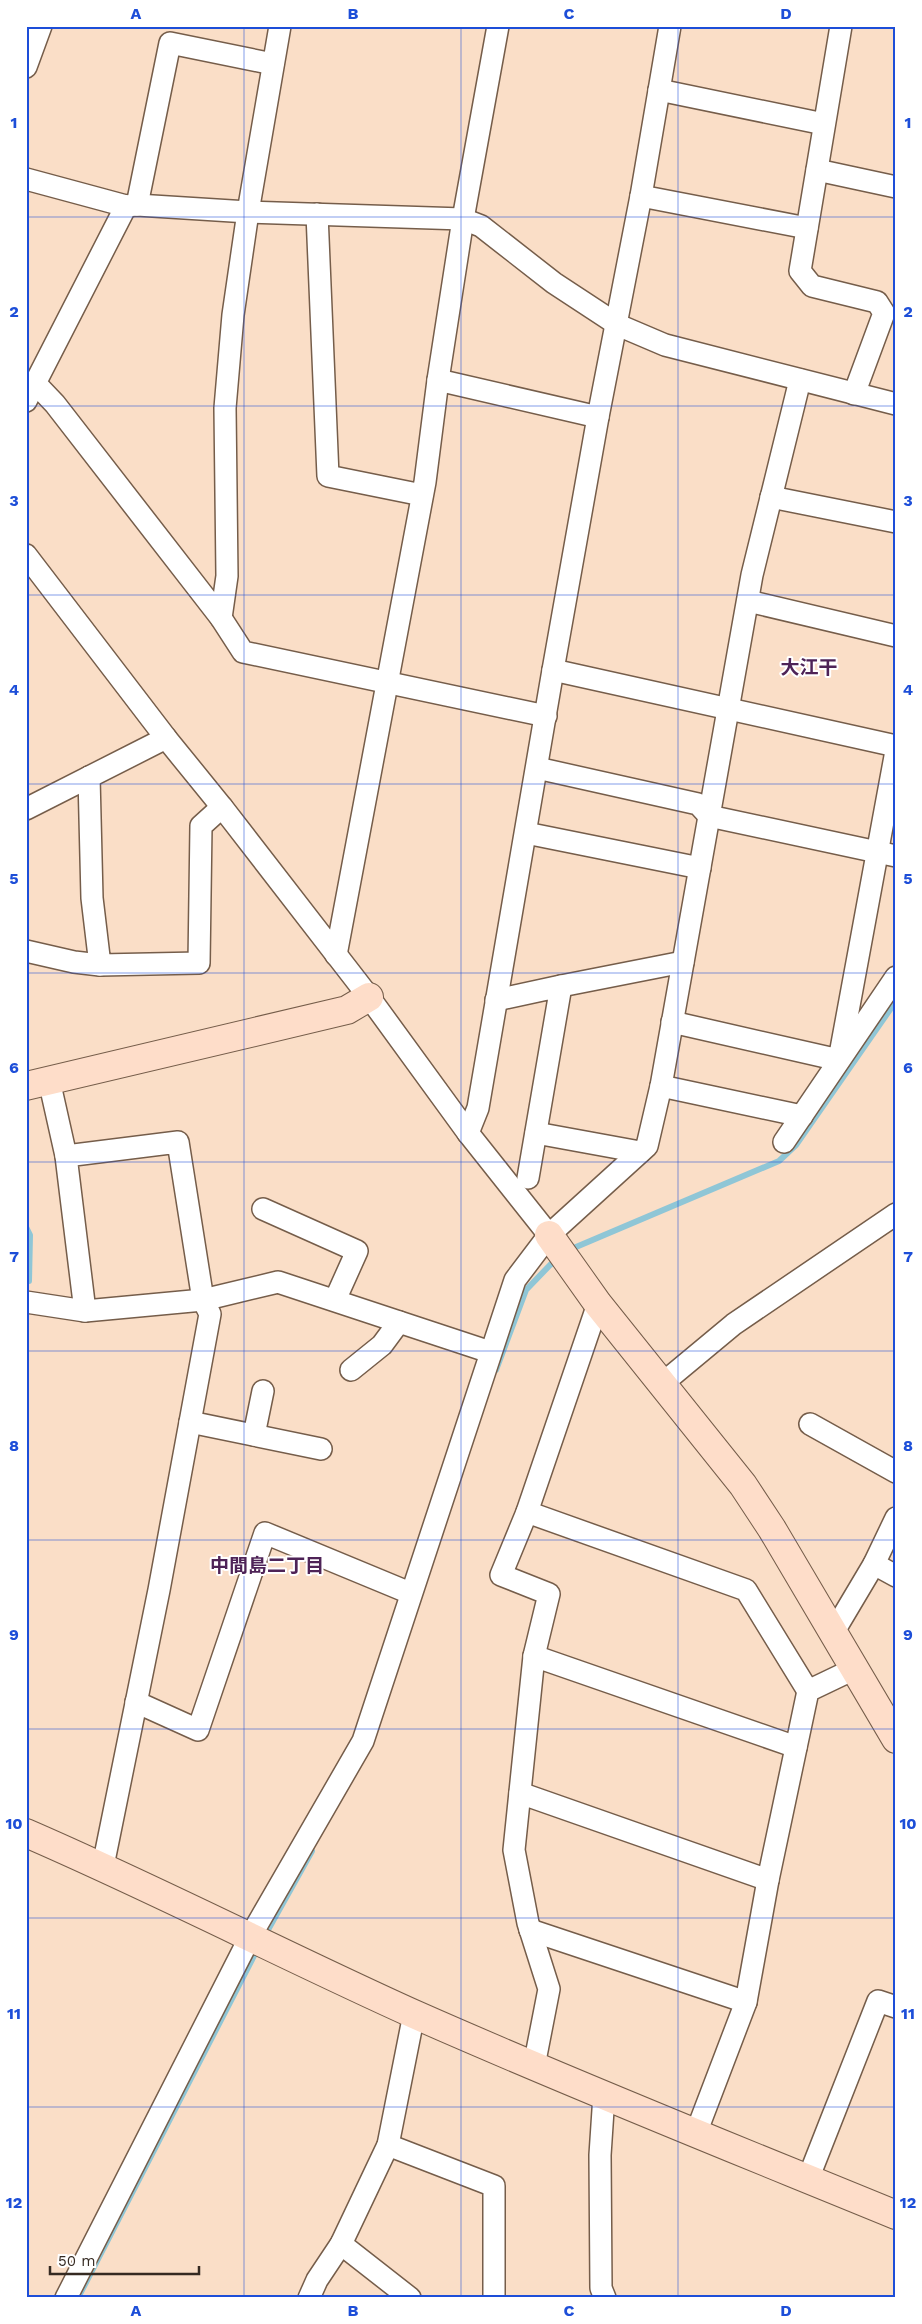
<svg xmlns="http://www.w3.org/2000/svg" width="922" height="2324" font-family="'Work Sans','Noto Sans JP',sans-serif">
<rect width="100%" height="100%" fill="#fadec7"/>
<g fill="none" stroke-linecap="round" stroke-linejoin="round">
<!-- stream -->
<g stroke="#8fc6d6" stroke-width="6">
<path d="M26,1227L30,1235L29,1281"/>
<path d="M568,1252L576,1247L779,1161L796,1145L896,1001"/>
<path d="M496,1370L526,1290L550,1265L558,1259"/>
<path d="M264,1937L312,1851"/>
<path d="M80,2294L258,1948"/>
</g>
<!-- street casing -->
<g stroke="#755d4a" stroke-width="24">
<g id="street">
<path d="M841,26L800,271L812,286L877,302L884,313L854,394"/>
<path d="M26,67L41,26"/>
<path d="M659,90L824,124"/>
<path d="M817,170L896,187"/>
<path d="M26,179L126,206L137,205L248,212L463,219L481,226L554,283L618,325L665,345L896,404"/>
<path d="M641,196L807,228"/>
<path d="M137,205L170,43L273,64"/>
<path d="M317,214L328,476L422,495"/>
<path d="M438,380L598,417"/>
<path d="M35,383L55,404L221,618L243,652L546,716"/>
<path d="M26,401L126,206"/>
<path d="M771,497L896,522"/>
<path d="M26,555L166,738L222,807L369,997L468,1133L549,1235"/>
<path d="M748,601L896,636"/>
<path d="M221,618L227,576L225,408L233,315L248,212L280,26"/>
<path d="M553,670L896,746"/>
<path d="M537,768L698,804L709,816L896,856"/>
<path d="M89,777L92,898L100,965L199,963L201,826L222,807"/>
<path d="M26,809L166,738"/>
<path d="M526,833L700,868"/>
<path d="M26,951L74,962L100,965"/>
<path d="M336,955L425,482L438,380L463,219L498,26"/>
<path d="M561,986L683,962"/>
<path d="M496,1000L561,986L528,1178"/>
<path d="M672,1022L839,1060L896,751"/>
<path d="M49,1080L66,1156"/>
<path d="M661,1086L802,1116"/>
<path d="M468,1133L478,1108L553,670L598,417L641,196L670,26"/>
<path d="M536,1133L640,1152"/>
<path d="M784,1142L896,977"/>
<path d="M263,1209L357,1251L335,1300"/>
<path d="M26,1302L85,1311L203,1300L278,1282L490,1352"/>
<path d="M85,1311L66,1156L178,1142L203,1300L210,1314L159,1590L103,1866"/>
<path d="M351,1370L382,1345L399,1322"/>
<path d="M663,1383L734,1324L896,1214"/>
<path d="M190,1422L321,1449"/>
<path d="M810,1424L896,1472"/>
<path d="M254,1435L263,1391"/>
<path d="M527,1512L746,1590L808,1691"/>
<path d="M874,1564L896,1576"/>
<path d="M833,1633L874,1564L896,1518"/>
<path d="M534,1656L796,1747"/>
<path d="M136,1702L198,1730L265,1533L410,1593"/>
<path d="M520,1793L768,1880"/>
<path d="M530,1930L746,2002"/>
<path d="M534,2066L549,1989L528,1923L514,1850L534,1656L549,1594L501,1575L527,1512L598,1304"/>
<path d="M604,2095L600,2155L601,2288L605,2298"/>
<path d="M696,2133L746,2002L768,1880L808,1691L854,1669"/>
<path d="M388,2145L494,2186V2298"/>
<path d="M808,2179L878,2001L896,2007"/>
<path d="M341,2244L410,2298"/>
<path d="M66,2298L250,1937L363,1741L515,1280L549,1235L647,1146L661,1086L752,575L800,380"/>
<path d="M309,2298L317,2280L341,2244L388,2145L414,2014"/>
</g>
</g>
<!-- secondary casing -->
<g stroke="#755d4a" stroke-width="30">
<g id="secondary">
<path d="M26,1086L347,1010L369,997"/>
<path d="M549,1235L598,1304L743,1485L772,1529L896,1739"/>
<path d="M26,1833C158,1890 285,1956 416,2015C574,2085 735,2149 896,2215"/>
</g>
</g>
<!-- street -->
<use href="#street" stroke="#fff" stroke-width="21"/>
<!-- secondary -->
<use href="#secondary" stroke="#feddc9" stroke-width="28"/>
</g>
<!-- grid -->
<path fill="none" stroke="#1d4ed8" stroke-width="1" stroke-opacity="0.55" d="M244,26V2298M461,26V2298M678,26V2298M26,217H896M26,406H896M26,595H896M26,784H896M26,973H896M26,1162H896M26,1351H896M26,1540H896M26,1729H896M26,1918H896M26,2107H896"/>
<g text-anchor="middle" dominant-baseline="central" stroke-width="4" stroke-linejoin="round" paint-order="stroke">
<!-- neighbourhood labels -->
<g font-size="19" font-weight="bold" fill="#4e2357" stroke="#fff">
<text x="809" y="667">大江干</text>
<text x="267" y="1565">中間島二丁目</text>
</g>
</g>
<!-- border -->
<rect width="922" height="2324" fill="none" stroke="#ffffff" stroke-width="55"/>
<!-- scale -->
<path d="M50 2266v8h149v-8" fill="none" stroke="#352a22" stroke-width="2.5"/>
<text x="58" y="2266" font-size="15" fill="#352a22" stroke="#ffffff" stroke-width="4" paint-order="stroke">50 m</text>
<rect x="28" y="28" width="866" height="2268" fill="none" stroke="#1d4ed8" stroke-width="2"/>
<g font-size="16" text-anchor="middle" font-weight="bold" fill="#1d4ed8">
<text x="136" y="19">A</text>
<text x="353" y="19">B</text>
<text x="569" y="19">C</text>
<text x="786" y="19">D</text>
<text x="14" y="128">1</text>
<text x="908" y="128">1</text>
<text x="14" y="317">2</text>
<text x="908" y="317">2</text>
<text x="14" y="506">3</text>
<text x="908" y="506">3</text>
<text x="14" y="695">4</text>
<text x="908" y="695">4</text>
<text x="14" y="884">5</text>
<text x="908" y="884">5</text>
<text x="14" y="1073">6</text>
<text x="908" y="1073">6</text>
<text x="14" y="1262">7</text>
<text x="908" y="1262">7</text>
<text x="14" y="1451">8</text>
<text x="908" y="1451">8</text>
<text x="14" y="1640">9</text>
<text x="908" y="1640">9</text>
<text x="14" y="1829">10</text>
<text x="908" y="1829">10</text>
<text x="14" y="2019">11</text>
<text x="908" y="2019">11</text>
<text x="14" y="2208">12</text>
<text x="908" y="2208">12</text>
<text x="136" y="2316">A</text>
<text x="353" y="2316">B</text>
<text x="569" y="2316">C</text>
<text x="786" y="2316">D</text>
</g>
</svg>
